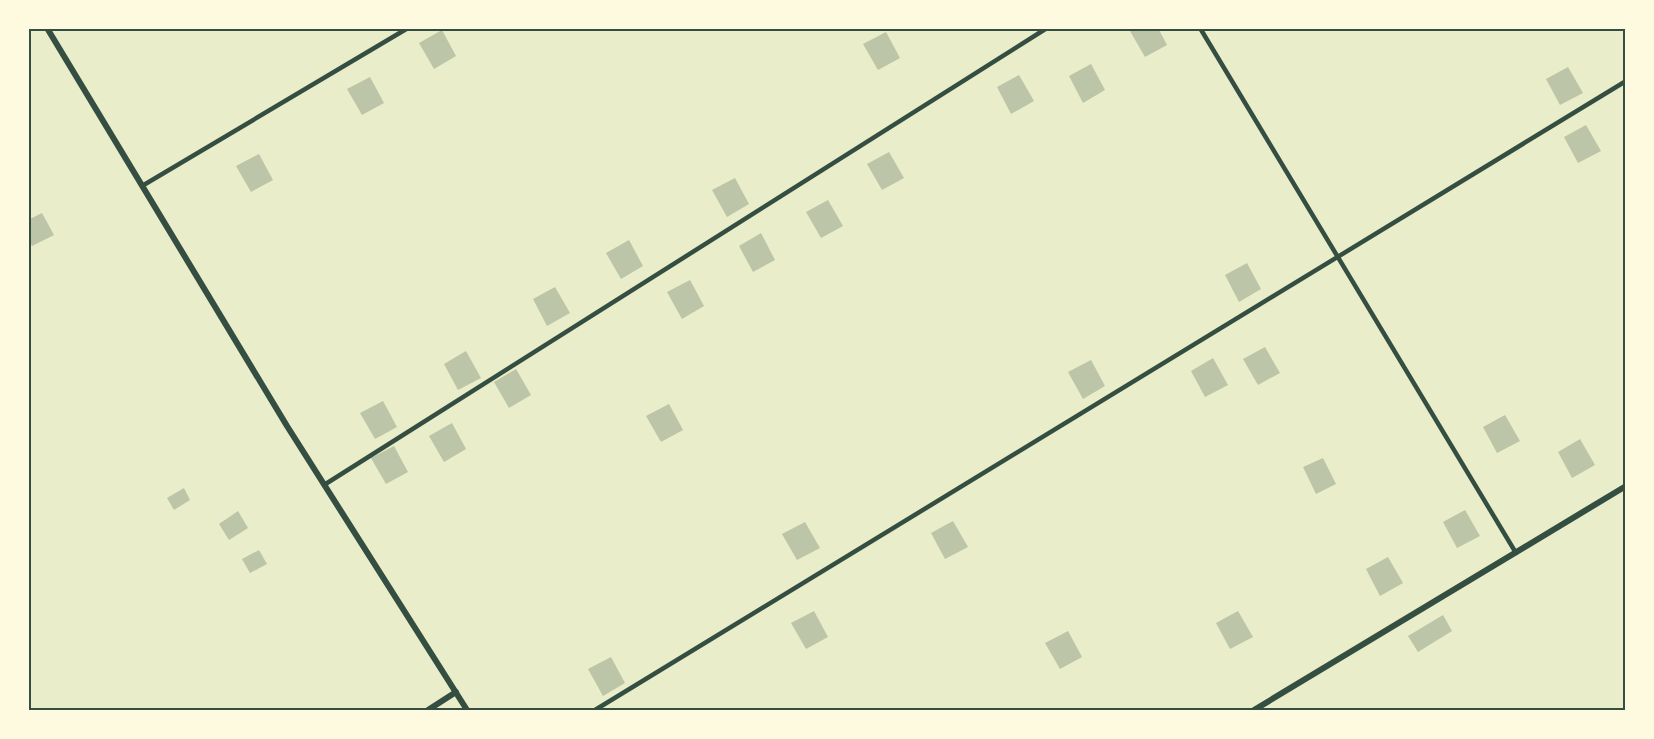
<svg xmlns="http://www.w3.org/2000/svg" width="1654" height="739" font-family="'Fira Sans',sans-serif">
<rect width="100%" height="100%" fill="#e9edc9"/>
<!-- building -->
<g fill="#bcc5a7">
<path d="M1135,28H1158L1167,45L1145,57L1130,31Z"/>
<path d="M442,30L456,56L434,69L419,43Z"/>
<path d="M886,32L900,58L878,70L863,44Z"/>
<path d="M1091,64L1105,90L1083,103L1069,76Z"/>
<path d="M1568,67L1583,93L1560,105L1546,79Z"/>
<path d="M1019,75L1034,101L1011,114L997,87Z"/>
<path d="M370,77L384,103L362,115L347,89Z"/>
<path d="M1586,125L1601,151L1578,163L1564,137Z"/>
<path d="M889,152L904,178L882,190L867,164Z"/>
<path d="M259,154L273,180L251,192L236,166Z"/>
<path d="M735,178L749,204L727,217L712,190Z"/>
<path d="M828,200L843,226L821,238L806,212Z"/>
<path d="M42,213L54,235L32,246L28,239V220Z"/>
<path d="M761,233L775,260L753,272L739,246Z"/>
<path d="M629,240L643,266L621,279L606,253Z"/>
<path d="M1247,263L1261,289L1239,302L1225,275Z"/>
<path d="M690,280L704,306L682,319L667,292Z"/>
<path d="M555,287L570,313L547,326L533,299Z"/>
<path d="M1265,347L1280,373L1258,385L1243,359Z"/>
<path d="M466,351L481,378L458,390L444,364Z"/>
<path d="M1213,358L1228,385L1205,397L1191,371Z"/>
<path d="M1091,360L1105,386L1083,399L1068,372Z"/>
<path d="M516,369L531,395L509,408L494,382Z"/>
<path d="M383,401L397,427L375,439L360,413Z"/>
<path d="M669,404L683,430L661,442L646,416Z"/>
<path d="M1505,415L1520,441L1497,453L1483,427Z"/>
<path d="M452,423L466,449L444,462L429,436Z"/>
<path d="M1580,439L1595,465L1572,478L1558,452Z"/>
<path d="M394,446L408,472L386,484L371,458Z"/>
<path d="M1323,458L1336,484L1316,494L1303,467Z"/>
<path d="M184,488L190,500L174,510L167,498Z"/>
<path d="M1465,510L1480,536L1457,548L1443,522Z"/>
<path d="M238,511L248,528L229,540L219,524Z"/>
<path d="M953,521L968,547L945,559L931,533Z"/>
<path d="M805,522L820,548L797,560L782,534Z"/>
<path d="M259,550L267,564L250,573L242,559Z"/>
<path d="M1388,557L1403,583L1380,596L1366,569Z"/>
<path d="M814,611L828,637L806,649L791,623Z"/>
<path d="M1238,611L1253,637L1230,649L1216,623Z"/>
<path d="M1443,615L1452,631L1418,652L1408,636Z"/>
<path d="M1068,631L1082,657L1060,669L1045,643Z"/>
<path d="M611,657L625,683L603,696L588,669Z"/>
</g>
<g fill="none" stroke-linecap="round" stroke-linejoin="round">
<!-- service -->
<g stroke="#344e41" stroke-width="4.5">
<path d="M1200,28L1516,553"/>
<path d="M142,186L408,28"/>
<path d="M324,485L1047,28"/>
<path d="M595,710L1626,81"/>
</g>
<!-- minor -->
<g stroke="#344e41" stroke-width="6">
<path d="M47,28L287,426L467,710"/>
<path d="M428,710L456,692"/>
<path d="M1254,710L1626,486"/>
</g>
</g>
<!-- border -->
<rect width="1654" height="739" fill="none" stroke="#fefae0" stroke-width="60"/>
<rect x="30" y="30" width="1594" height="679" fill="none" stroke="#344e41" stroke-width="2"/>
</svg>
